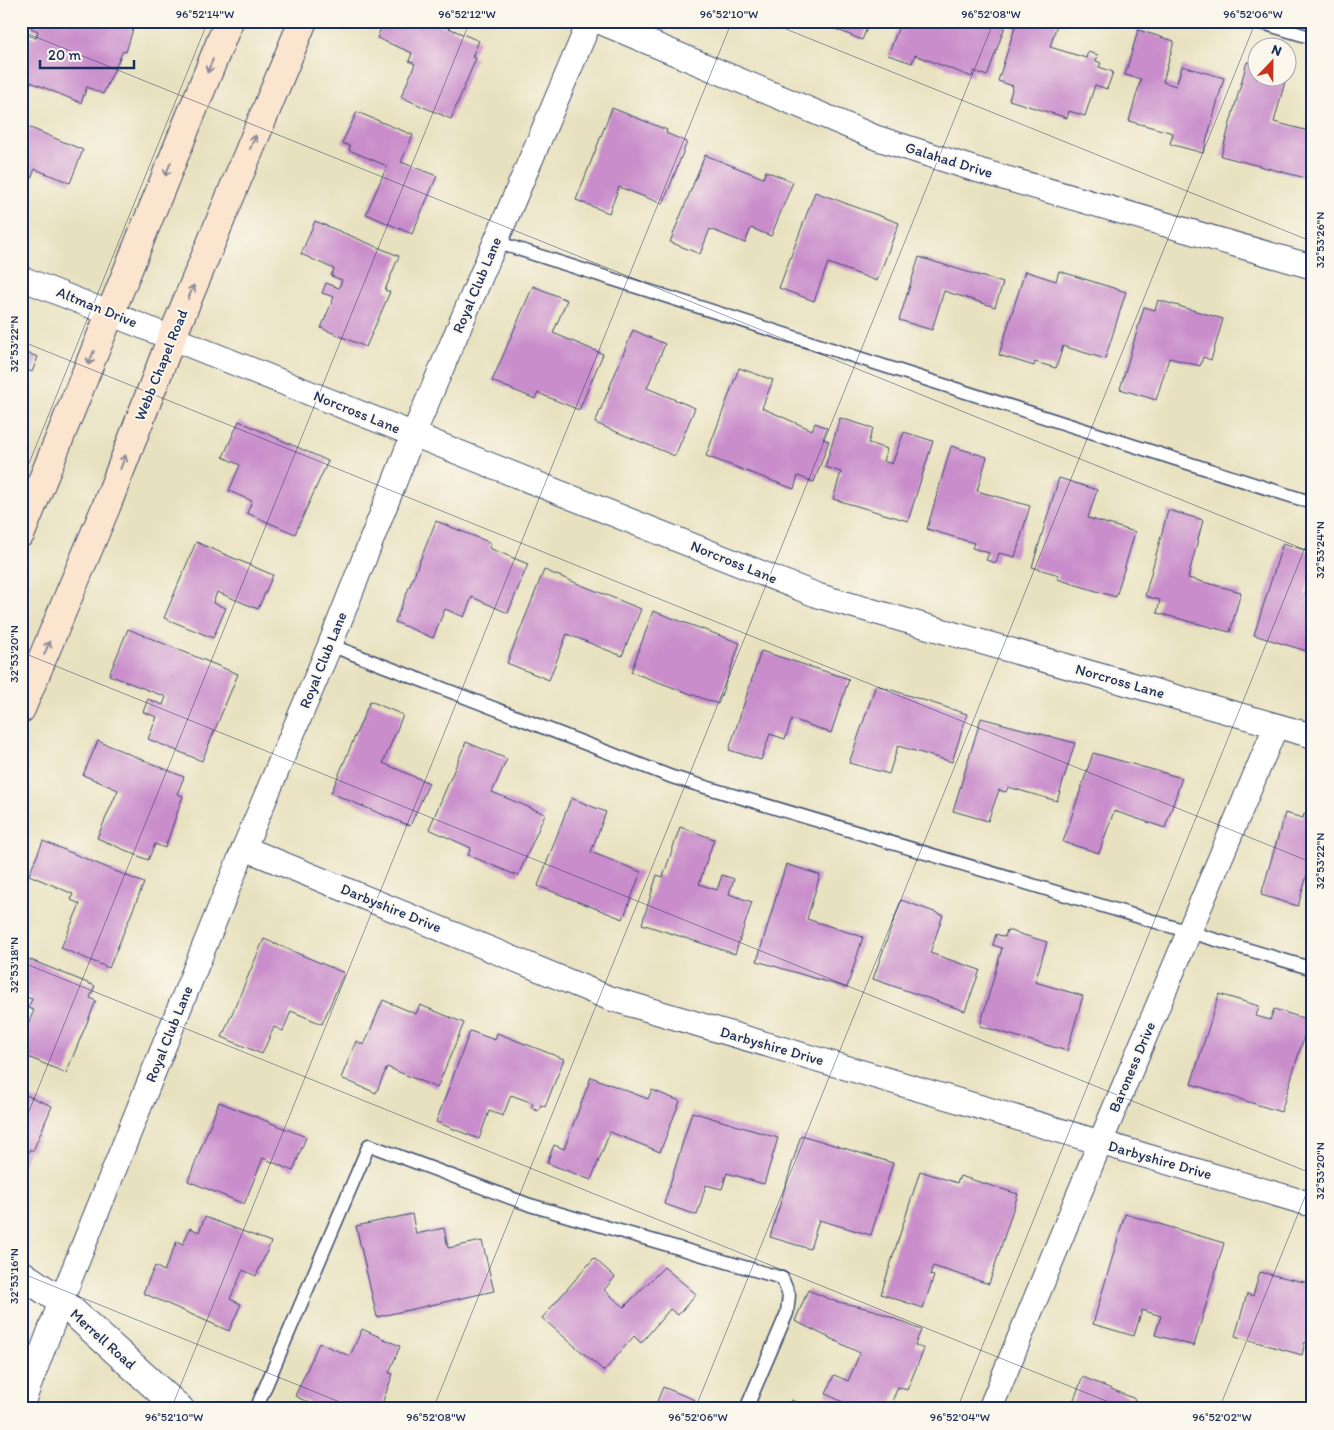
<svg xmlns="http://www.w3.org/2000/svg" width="1334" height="1430" font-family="Itim,sans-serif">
<rect width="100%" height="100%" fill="#fbf7ec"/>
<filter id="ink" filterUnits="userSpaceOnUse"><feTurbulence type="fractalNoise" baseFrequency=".02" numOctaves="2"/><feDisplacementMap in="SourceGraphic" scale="10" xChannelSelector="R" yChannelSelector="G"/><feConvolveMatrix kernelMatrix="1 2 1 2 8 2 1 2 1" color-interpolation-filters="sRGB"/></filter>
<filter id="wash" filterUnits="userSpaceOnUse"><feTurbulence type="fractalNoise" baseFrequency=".0096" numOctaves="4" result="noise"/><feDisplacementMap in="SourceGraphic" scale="20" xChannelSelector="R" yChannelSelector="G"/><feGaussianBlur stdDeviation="1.12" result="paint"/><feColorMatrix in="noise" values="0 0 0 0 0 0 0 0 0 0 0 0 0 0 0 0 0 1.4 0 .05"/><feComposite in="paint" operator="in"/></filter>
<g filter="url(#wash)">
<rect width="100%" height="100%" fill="#e8e1bf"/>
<g id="blocks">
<!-- building -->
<g fill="#c98dcb">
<path d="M34,21H114L133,29L126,52L123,51L103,94L87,87L81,103L21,78V38L24,33L36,38L38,31L31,28Z"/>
<path d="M384,21H432L479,41L472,57L476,58L451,119L401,97L415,64L409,61L412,53L377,38Z"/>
<path d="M816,21H870L862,40Z"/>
<path d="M901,21H1007L987,76L974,71L972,77L915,55L912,63L888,55Z"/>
<path d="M1017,21H1058L1050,47L1086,58L1088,52L1098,55L1096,61L1101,63L1099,67L1113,72L1107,89L1095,85L1085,116L1069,111L1067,118L1009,100L1013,86L998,81Z"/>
<path d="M1138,30L1174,41L1163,82L1176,86L1182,66L1224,78L1203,153L1170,144L1173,133L1129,121L1141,79L1125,75Z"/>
<path d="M1256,51V78H1286L1274,122L1313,132V180L1221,156L1247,62L1252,63Z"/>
<path d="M612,108L667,130L666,133L687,142L663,204L619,187L609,213L576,200Z"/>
<path d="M357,112L413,135L401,162L437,176L412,234L366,214L387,166L349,150L350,146L342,143Z"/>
<path d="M21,124L83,150L70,183L35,169L21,202Z"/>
<path d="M705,155L763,178L766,171L793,182L771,236L751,228L745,243L710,229L700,254L670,242Z"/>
<path d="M815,192L899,223L877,281L828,263L814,301L779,288Z"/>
<path d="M315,221L399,256L385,290L390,292L366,347L321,328L334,297L322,293L326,283L339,288L342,280L331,276L334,269L301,254Z"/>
<path d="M919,257L1003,283L995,307L944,291L932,330L899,320Z"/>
<path d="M1025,271L1056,281L1059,271L1126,292L1105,359L1063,346L1056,368L1035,362L1034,366L999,355Z"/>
<path d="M533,286L567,300L553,333L603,354L579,410L538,393L535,399L492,381Z"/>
<path d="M1158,300L1223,319L1211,360L1203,357L1200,366L1169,358L1156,400L1120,389L1144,307L1155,310Z"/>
<path d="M633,330L665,344L647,388L695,408L675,456L595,423Z"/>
<path d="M21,351L38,357L32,372L21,367Z"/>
<path d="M739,368L773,380L762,408L812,430L815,423L827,428L823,439L829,441L814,482L798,476L794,489L706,456Z"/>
<path d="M840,418L873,428L868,443L887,449L883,461L892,464L904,432L933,441L908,521L833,499L841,472L825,467Z"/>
<path d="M239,421L328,461L295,534L247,513L252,501L229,491L240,465L223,457Z"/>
<path d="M951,446L987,457L977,491L1030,506L1015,557L999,553L996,563L986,560L989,553L972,548L974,543L927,529Z"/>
<path d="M1059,478L1097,490L1088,518L1135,532L1116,597L1057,579L1059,575L1032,567Z"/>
<path d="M1168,510L1203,520L1188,578L1241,592L1230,632L1157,613L1160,600L1145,596Z"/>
<path d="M436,521L491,543L489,548L528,564L508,613L472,597L464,617L445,609L433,638L395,622Z"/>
<path d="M196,542L273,575L258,609L217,592L213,603L226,608L213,638L164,618Z"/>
<path d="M1283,543L1313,553V567L1305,594L1313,596V653L1254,635Z"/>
<path d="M544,570L641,609L622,656L567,634L549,680L507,663Z"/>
<path d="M653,611L740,643L718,704L631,672Z"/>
<path d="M128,629L238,674L202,761L148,739L157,717L143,712L148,699L163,705L166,697L109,675Z"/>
<path d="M761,651L849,679L831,733L792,719L785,739L770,734L761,760L729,750Z"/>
<path d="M876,685L967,714L952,762L898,746L889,774L849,763Z"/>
<path d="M370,701L403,715L383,763L429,783L410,826L331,793Z"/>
<path d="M981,718L1075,743L1057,801L1008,787L1006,792L999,790L988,821L953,811Z"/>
<path d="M98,741L184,777L177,794L183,796L165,848L155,844L148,860L97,838L118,790L83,775Z"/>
<path d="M466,742L507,759L492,792L545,814L518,876L468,855L471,848L429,829Z"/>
<path d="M1093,753L1182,778L1165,828L1114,811L1099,853L1063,842Z"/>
<path d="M571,798L606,812L591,852L641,872L623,919L538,886Z"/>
<path d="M1285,813L1303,818L1304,814L1313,816V866L1310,865L1298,906L1261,895Z"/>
<path d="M680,827L714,839L699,884L717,890L722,875L734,879L729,894L752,902L735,954L642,924L657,875L663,877Z"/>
<path d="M43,841L144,883L109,968L61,948L80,904L71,900L73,894L29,875Z"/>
<path d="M786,864L820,875L807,919L863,937L847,988L757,961Z"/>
<path d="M901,900L943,915L930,953L980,970L965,1011L873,979Z"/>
<path d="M1007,930L1047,942L1035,982L1083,996L1067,1051L980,1026L1002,948L993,945L996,934L1005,937Z"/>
<path d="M264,939L344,973L322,1024L291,1011L283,1031L274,1027L262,1054L222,1037Z"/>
<path d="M21,956L95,986L90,998L96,1001L66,1073L21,1054V1040L34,1010L28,1008L32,999L21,995Z"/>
<path d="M1219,994L1259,1006L1256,1016L1270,1020L1274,1009L1309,1020L1281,1112L1191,1084Z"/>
<path d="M383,1000L416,1014L420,1005L464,1023L437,1088L387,1067L376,1093L341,1078L356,1041L364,1045Z"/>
<path d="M470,1031L495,1040L497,1033L564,1059L545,1107L541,1105L538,1111L531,1108L533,1103L511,1095L503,1116L489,1111L479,1139L436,1122Z"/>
<path d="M591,1077L648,1099L652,1090L680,1101L660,1152L610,1132L591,1180L547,1163L554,1145L564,1149Z"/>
<path d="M21,1093L52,1106L33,1151L30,1149L21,1170Z"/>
<path d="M219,1102L306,1137L293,1171L263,1158L244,1204L188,1181Z"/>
<path d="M692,1112L778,1138L764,1184L727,1173L722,1189L706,1185L697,1215L664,1204Z"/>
<path d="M801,1135L893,1163L871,1235L819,1220L810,1249L770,1237Z"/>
<path d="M920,1171L957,1183L960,1176L1018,1194L989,1284L933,1266L930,1275L934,1276L923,1308L881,1294Z"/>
<path d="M412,1214L416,1234L444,1228L448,1248L482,1241L494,1291L377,1317L356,1226Z"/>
<path d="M1125,1214L1224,1243L1194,1346L1155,1335L1161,1316L1142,1310L1134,1336L1093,1324Z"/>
<path d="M205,1217L271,1242L256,1276L243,1270L230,1299L241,1304L229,1331L143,1293L155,1266L164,1271L177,1241L183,1244L190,1228L199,1232Z"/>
<path d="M594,1258L615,1277L604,1290L624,1307L664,1267L696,1294L678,1315L670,1309L641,1343L634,1336L604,1371L542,1318Z"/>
<path d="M1260,1272L1313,1284V1344L1305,1342L1302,1355L1235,1336L1247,1294L1253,1296Z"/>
<path d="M808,1290L834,1301L874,1310L921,1330L915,1345L924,1349L907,1390L898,1387L889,1409H858L826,1394L834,1375L848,1381L860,1353L795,1321Z"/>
<path d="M362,1329L400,1346L389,1373L393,1374L380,1409H307L310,1403L295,1396L319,1343L350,1356Z"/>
<path d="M1083,1377L1135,1399L1131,1409H1070Z"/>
<path d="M663,1387L695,1400L692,1409H654Z"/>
<path d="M791,1400L812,1409H788Z"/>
</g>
</g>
</g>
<g filter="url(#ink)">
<use href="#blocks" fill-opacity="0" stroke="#3a4a6d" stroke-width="1"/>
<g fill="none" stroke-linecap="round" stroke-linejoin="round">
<!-- service casing -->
<g stroke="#3a4a6d" stroke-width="15">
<g id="service">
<path d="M1256,21L1313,38"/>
<path d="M496,242L1313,503"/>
<path d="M330,645L672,777L1313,969"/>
<path d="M256,1409L369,1145L530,1205L782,1278L789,1295L787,1313L746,1409"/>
</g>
</g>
<!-- minor casing -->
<g stroke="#3a4a6d" stroke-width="26">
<g id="minor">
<path d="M598,21L877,138L974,169L1313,267"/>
<path d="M21,278L819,596L1313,736"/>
<path d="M244,848L609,998L1313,1205"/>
<path d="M21,1407L61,1301L244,848L330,645L413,435L590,21"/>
<path d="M990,1409L1100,1143L1276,726"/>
</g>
</g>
<!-- tertiary casing -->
<g stroke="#3a4a6d" stroke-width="30">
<path id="tertiary" d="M21,1274L61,1301L180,1409"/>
</g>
<!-- secondary casing -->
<g stroke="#3a4a6d" stroke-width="30">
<g id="secondary">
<path d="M21,533L229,21"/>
<path d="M21,709L106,507L172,337L303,21"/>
</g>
</g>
<!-- service -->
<use href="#service" stroke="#fff" stroke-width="12"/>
<!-- minor -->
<use href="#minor" stroke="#fff" stroke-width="24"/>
<!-- tertiary -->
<use href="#tertiary" stroke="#fff" stroke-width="28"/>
<!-- secondary -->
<use href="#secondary" stroke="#fbe5cf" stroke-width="28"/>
</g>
<!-- one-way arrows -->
<defs><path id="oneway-shaft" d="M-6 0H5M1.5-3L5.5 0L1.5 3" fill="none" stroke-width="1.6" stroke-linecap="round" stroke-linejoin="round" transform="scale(1.25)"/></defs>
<g stroke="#8b8a96">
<use href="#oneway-shaft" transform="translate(210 66) rotate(113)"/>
<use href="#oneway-shaft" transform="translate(253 142) rotate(-67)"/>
<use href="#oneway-shaft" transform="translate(168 169) rotate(112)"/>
<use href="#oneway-shaft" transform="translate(191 292) rotate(-67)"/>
<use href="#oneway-shaft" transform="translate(91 358) rotate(112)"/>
<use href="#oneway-shaft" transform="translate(123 462) rotate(-69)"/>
<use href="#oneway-shaft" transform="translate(47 648) rotate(-67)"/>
</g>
</g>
<!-- ticks -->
<path fill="none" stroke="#1b2f5e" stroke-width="1" stroke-opacity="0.45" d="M766,21L1313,242M21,31L1313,553M21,341L1313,863M21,483L208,21M21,652L1313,1174M21,962L1126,1409M21,1131L470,21M21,1273L357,1409M171,1409L732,21M433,1409L994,21M695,1409L1256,21M957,1409L1313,528M1219,1409L1313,1177"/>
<g text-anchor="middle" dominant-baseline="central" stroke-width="4" stroke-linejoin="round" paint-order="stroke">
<!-- street labels -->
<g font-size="15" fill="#1b2f5e" stroke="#fbf7ec">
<text transform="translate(949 160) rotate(17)">Galahad Drive</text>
<text transform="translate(477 285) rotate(-67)">Royal Club Lane</text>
<text transform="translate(97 307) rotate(22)">Altman Drive</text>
<text transform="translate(161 365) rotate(-68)">Webb Chapel Road</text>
<text transform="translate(357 412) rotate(22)">Norcross Lane</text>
<text transform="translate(734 562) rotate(22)">Norcross Lane</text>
<text transform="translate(323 660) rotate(-68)">Royal Club Lane</text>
<text transform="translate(1120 681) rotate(16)">Norcross Lane</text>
<text transform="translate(391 908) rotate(22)">Darbyshire Drive</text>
<text transform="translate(169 1034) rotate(-68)">Royal Club Lane</text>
<text transform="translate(772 1046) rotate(16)">Darbyshire Drive</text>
<text transform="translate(1132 1067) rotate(-67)">Baroness Drive</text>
<text transform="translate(1160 1160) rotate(16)">Darbyshire Drive</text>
<text transform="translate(103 1339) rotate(42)">Merrell Road</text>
</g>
</g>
<!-- margin -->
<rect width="1334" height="1430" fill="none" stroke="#fbf7ec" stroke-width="55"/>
<!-- north arrow -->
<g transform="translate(1272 62) rotate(22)"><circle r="24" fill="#fbf7ec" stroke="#a1a7b3"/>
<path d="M0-4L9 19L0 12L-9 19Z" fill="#c8321e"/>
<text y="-8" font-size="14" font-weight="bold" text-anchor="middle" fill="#1b2f5e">N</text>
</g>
<!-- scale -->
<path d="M40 60v8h94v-8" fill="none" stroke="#1b2f5e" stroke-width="2.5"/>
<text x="48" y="60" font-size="15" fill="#1b2f5e" stroke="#fbf7ec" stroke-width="4" paint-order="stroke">20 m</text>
<rect x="28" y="28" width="1278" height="1374" fill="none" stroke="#1b2f5e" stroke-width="2"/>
<g font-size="12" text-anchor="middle" fill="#1b2f5e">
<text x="205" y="18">96°52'14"W</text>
<text x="467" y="18">96°52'12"W</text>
<text x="729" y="18">96°52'10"W</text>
<text x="991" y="18">96°52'08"W</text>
<text x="1253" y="18">96°52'06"W</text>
<text transform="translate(1320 240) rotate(-90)" y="4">32°53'26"N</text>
<text transform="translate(14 344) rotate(-90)" y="4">32°53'22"N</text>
<text transform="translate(1320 550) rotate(-90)" y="4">32°53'24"N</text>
<text transform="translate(14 654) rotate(-90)" y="4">32°53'20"N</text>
<text transform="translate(1320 861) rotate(-90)" y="4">32°53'22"N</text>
<text transform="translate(14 965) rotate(-90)" y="4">32°53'18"N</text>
<text transform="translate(1320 1171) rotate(-90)" y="4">32°53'20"N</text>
<text transform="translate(14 1276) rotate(-90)" y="4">32°53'16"N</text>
<text x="174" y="1421">96°52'10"W</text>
<text x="436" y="1421">96°52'08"W</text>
<text x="698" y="1421">96°52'06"W</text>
<text x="960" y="1421">96°52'04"W</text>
<text x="1222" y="1421">96°52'02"W</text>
</g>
</svg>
